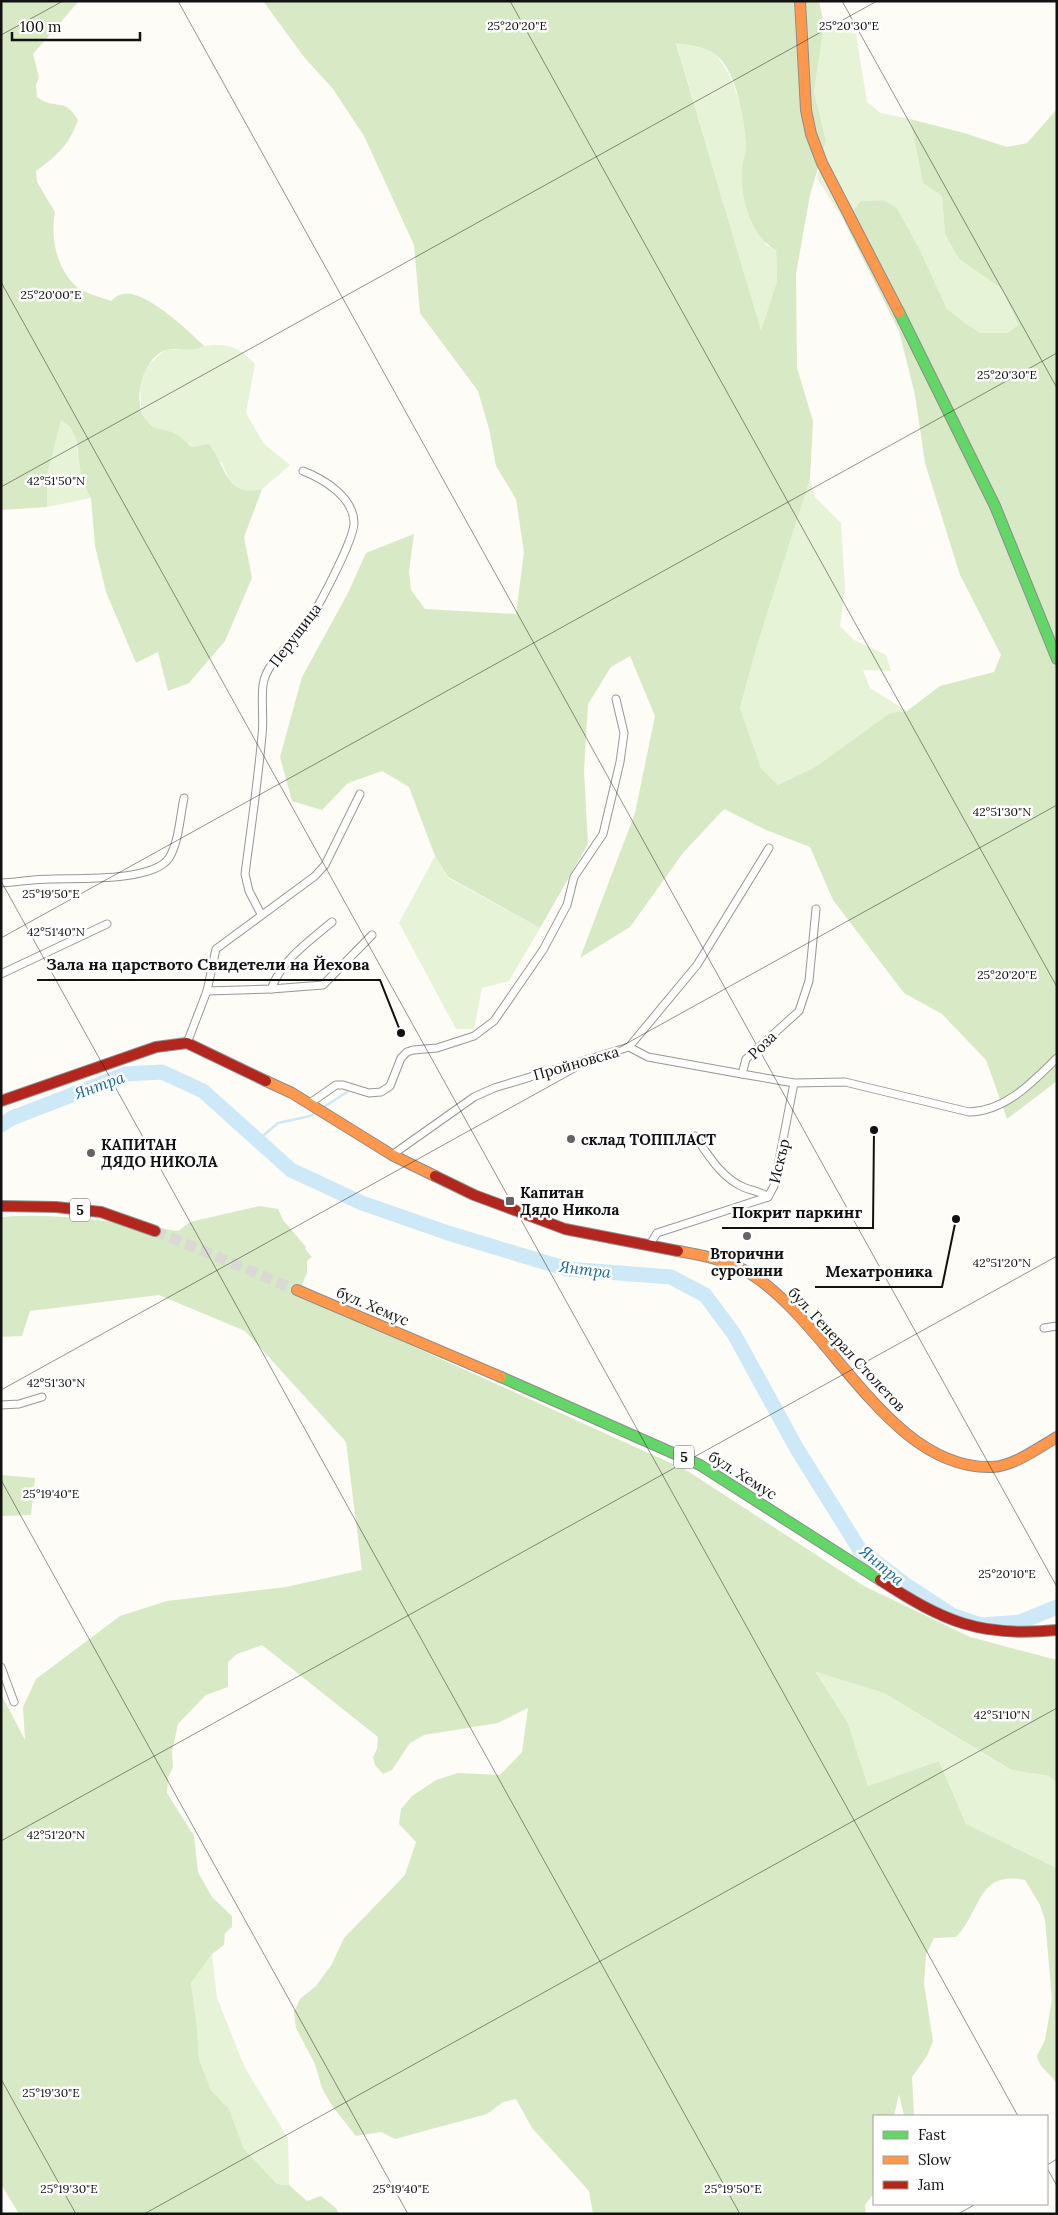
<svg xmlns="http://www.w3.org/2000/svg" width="1058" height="2215" font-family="Lora,serif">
<rect width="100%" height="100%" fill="#fdfcf7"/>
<!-- green -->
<g fill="#e7f3d7">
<path d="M824,25L856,34L867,102L881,113L910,119L923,183L942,196L945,234L959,259L1002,289L1018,326L1008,333H980L965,323L947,309L920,250L897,208L884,200L861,201L844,221L817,178L826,141L814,92Z"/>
<path d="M676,42L708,50L717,56L729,74L743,111L747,146L742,169L766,245L776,250L777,281L761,330Z"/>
<path d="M201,343L205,346C227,343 240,347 255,364L246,413L264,444L290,465L262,489L249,492L240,491L229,480L222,463L193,447L175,433L159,431L145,420L141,409L140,387L146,367L165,350L191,349Z"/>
<path d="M60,419L70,427L76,438L77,451L91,498L47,507V475Z"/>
<path d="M810,479L815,497L841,523L845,588L840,626L854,640L886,655L891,671L863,670L870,688L907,711L890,713L815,767L778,785L761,768L740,708L756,649Z"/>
<path d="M435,856L448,878L540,928L509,981L482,988L474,1029H456L399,923Z"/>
<path d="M816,1671L884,1693L1010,1770L1049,1776L1057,1783V1868L966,1824L939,1761L868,1786L848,1723Z"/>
<path d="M212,1954L217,1998L245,2068L288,2138L289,2185L277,2184L244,2149L229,2109L211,2090L199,2059L197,2027L191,1983Z"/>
</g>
<!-- forest -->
<g fill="#d8eac5" fill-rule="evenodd">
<path d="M1,1H79L33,54L39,77L36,85L37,97C55,111 64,96 78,120C69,145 57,156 36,171L37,182L55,212C50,239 57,270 78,288C87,294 101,297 111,301C117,295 123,292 132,294C154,299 188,330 204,346C193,353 178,347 166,350C143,357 131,402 146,420C156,432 162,428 174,433C180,435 187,443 192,447L209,444C227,468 226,498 262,489L244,537L252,578L225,641L189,683L168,691L158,652L136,663L106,592L95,546L91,498L82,482L76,438L70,427L61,420L47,475V507L1,510Z"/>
<path d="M263,1H819L824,25L814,92L826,141L810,195L796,274L797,368L813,421L810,479L756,649L740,708L761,768L778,785L815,767L890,713L907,711L940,686L994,672L1001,655L960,575L925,463L915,395L899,331L844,221L861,201L884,200L897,208L920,250L947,309L965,323L980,333H1008L1018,325L1002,289L959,259L945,234L942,196L923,183L910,119L964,133L1007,147L1027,143L1057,109V1081L1007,1119L986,1060L942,1014L904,993L833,900L810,847L766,830L724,809L683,853L630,927L580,958L635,813L655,716L630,656L611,667L588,704L584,771L588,844L540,928L448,877L435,856L409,787L382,771L348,783L322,810L292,801L280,757L302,677L348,593L366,553L414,534L409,572L411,590L425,609L516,614L524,552L516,499L496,466L489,429L478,391L420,313L414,245L364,136L333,89L304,57ZM676,43C688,45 706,47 716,55C736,70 745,120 746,144C747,152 742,161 742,170C740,197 751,237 776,250L777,281L761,330Z"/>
<path d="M259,1206L278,1209L283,1220L306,1247L305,1249L312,1257L307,1261V1273L297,1296L373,1328L686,1470L864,1586L970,1637L1057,1660V1783L1049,1776L1011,1770L884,1693L816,1672L848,1723L868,1786L939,1761L966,1824L1057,1868V2084C1051,2073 1040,2070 1037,2056L1045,2040L1052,1999L1045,1920L1040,1905L1025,1880C977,1870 982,1910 956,1937L934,1938L926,1955L924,1984L933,2041L927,2056L912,2077L914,2116H904L899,2094L894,2116H874V2193L865,2205L866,2214H593L589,2191L532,2128L516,2099L503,2102L487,2114L395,2139L381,2132L356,2136L332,2106L322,2088L315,2064L296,2028L294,2012L300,1999L316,1986L332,1964L344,1938L405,1875L416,1842L399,1824L401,1809L412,1796L436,1780L458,1773L500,1775L522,1752L528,1708L498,1723L424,1735L410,1743L392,1770L383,1774L375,1765L373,1757L377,1749L378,1737L262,1645L237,1654L228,1662V1687L206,1695L178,1724L172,1752L173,1767L168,1778L167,1793L194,1836L198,1872L212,1897L232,1916V1927L225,1933L224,1945L212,1954L191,1983L197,2027L199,2059L211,2090L229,2109L244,2149L277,2184L289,2185L307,2201L321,2196L336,2208L339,2214H19L1,2184V1694L25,1740L23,1707L36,1679L120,1616L167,1601L286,1587L362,1570L346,1442L245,1331L159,1295L30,1311L22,1336L1,1337V1217C60,1212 120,1223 178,1231L190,1222Z"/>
<path d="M1,1475L35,1478L31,1515L1,1516Z"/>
</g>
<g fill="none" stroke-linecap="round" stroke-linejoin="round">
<!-- stream -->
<g stroke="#cde8f7" stroke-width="2.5">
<path d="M321,1109L347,1092"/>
<path d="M258,1140L278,1123L310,1116L317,1112"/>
</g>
<!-- river -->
<path stroke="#cde8f7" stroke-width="15" d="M1,1125L12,1118L126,1074L162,1072L203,1091L291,1170L362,1203L448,1233L567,1269L671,1277L705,1295L734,1334L797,1449L860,1550L906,1585L952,1615L981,1625L1020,1622L1057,1607"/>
<!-- primary-tunnel -->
<path stroke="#dad9d4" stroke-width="11" stroke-dasharray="11 5.5" stroke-linecap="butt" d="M155,1231L297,1290"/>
<!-- street casing -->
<g stroke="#979795" stroke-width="9">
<g id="street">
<path d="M1,883C18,882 34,879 51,879C77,878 153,882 169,858C179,842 180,816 184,798"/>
<path d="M261,914L249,891L245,874C251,828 258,781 262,735C264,719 261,701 263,685C266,663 288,647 302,631C314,616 355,539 354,522C353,497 324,479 303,471"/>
<path d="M1,974L107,924"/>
<path d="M271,989C283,959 308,942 332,922"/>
<path d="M207,991L271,989L323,985L372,935"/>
<path d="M187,1043L207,991L216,949L315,876L325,865L360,794"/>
<path d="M629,1047L648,1057L742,1074L746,1059L799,1011L809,981L816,909"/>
<path d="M742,1074L794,1083L845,1082L969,1112C1005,1111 1032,1083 1057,1058"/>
<path d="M310,1103L336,1085H343L369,1093L381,1092L390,1086L401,1058L407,1052L413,1050L437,1048L474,1036L494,1021L543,950L567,905L574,877L603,834L620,762L624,733L616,699"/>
<path d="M695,1136C708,1155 721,1177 743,1187C752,1191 760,1191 768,1197"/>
<path d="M392,1155L474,1097L494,1088L629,1047L697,965L769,848"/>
<path d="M649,1246L657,1233L768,1197L774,1186L794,1083"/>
<path d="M1044,1328L1057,1326"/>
<path d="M1,1405L19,1404L42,1397"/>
<path d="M1,1667L14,1702"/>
</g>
</g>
<!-- fast casing -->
<g stroke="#8e8d8b" stroke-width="12">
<g id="fast">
<path d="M899,312L995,506L1057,659"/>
<path d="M501,1377L700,1465L880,1580"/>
</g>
</g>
<!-- slow casing -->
<g stroke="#8e8d8b" stroke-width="12">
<g id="slow">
<path d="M800,1L806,110L811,134L822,163L899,312"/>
<path d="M266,1081L292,1093L392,1155L435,1176"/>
<path d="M678,1251C701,1255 723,1259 744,1270C828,1316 886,1470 992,1467C1014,1466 1038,1448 1057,1437"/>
<path d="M297,1290L501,1377"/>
</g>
</g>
<!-- jam casing -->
<g stroke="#8e8d8b" stroke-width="12">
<g id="jam">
<path d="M1,1101L156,1047L187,1043L266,1081"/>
<path d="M435,1176L474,1195L565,1229L678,1251"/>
<path d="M1,1206L56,1207L101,1212L155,1231"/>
<path d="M880,1580C943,1621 980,1638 1057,1630"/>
</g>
</g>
<!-- street -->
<use href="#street" stroke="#fffffe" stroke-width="7"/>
<!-- fast -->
<use href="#fast" stroke="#63d668" stroke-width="10"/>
<!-- slow -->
<use href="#slow" stroke="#ff974d" stroke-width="10"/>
<!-- jam -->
<use href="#jam" stroke="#b3261e" stroke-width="10"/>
</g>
<!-- ticks -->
<path fill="none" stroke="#111" stroke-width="1" stroke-opacity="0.45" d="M178,1L1057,1587M510,1L1057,987M842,1L1057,388M1,35L63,1M1,282L1018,2116M1,487L877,1M1,881L740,2214M1,938L1057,353M1,1390L1057,805M1,1480L408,2214M1,1841L1057,1256M1,2079L76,2214M1047,2165L1057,2159M1047,2168L1057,2186M144,2214L1057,1708M958,2214L976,2204"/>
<!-- markers -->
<g fill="#646362" stroke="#fff" stroke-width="2">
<circle cx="571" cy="1139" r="5"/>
<circle cx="91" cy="1153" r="5"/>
<rect x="505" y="1196" width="10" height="10" rx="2.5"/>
<circle cx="747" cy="1236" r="5"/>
</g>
<g text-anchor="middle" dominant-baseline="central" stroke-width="5" stroke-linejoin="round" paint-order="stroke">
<!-- shield labels -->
<g fill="#fff" stroke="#585858" stroke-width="1">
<rect x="70" y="1198.5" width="20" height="23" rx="4"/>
<rect x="674" y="1445.5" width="20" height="23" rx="4"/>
</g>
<g font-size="14" font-weight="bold" fill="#111">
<text x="80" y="1210">5</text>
<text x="684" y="1457">5</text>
</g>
<!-- street labels -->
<g font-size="15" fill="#111" stroke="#fff">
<text transform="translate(295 635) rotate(-53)">Перущица</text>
<text transform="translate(762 1045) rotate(-44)">Роза</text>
<text transform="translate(576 1063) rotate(-16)">Пройновска</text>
<text transform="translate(779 1161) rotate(-77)">Искър</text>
<text transform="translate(373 1306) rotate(23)">бул. Хемус</text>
<text transform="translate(847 1349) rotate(47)">бул. Генерал Столетов</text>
<text transform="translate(743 1475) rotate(32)">бул. Хемус</text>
</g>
<!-- poi labels -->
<g font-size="15" font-weight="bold" fill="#111" stroke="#fff" text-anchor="start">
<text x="581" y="1139">склад ТОППЛАСТ</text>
<text x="101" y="1144">КАПИТАН<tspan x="101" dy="17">ДЯДО НИКОЛА</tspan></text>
<text x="520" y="1192">Капитан<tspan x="520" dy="17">Дядо Никола</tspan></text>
<text x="747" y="1253" text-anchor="middle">Вторични<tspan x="747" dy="17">суровини</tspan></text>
</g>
<!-- water labels -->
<g font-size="16" font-style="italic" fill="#1768a6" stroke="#fff">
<text transform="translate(99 1085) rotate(-20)">Янтра</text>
<text transform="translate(585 1269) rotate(7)">Янтра</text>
<text transform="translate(882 1565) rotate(40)">Янтра</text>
</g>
</g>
<g font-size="12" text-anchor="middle" fill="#111" stroke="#fff" stroke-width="5" stroke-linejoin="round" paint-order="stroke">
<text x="517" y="30">25°20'20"E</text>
<text x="849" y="30">25°20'30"E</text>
<text x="51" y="299">25°20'00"E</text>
<text x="1007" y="379">25°20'30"E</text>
<text x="56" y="485">42°51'50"N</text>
<text x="1002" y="816">42°51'30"N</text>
<text x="51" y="898">25°19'50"E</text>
<text x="56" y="936">42°51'40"N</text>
<text x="1007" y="979">25°20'20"E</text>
<text x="1002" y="1267">42°51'20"N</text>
<text x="56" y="1387">42°51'30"N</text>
<text x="51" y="1498">25°19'40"E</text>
<text x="1007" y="1578">25°20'10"E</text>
<text x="1002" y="1719">42°51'10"N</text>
<text x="56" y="1839">42°51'20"N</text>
<text x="51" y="2097">25°19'30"E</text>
<text x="69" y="2193">25°19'30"E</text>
<text x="401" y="2193">25°19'40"E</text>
<text x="733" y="2193">25°19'50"E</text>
</g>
<!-- callouts -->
<path fill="none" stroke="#111" stroke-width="2" d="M401 1033L380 980H37M874 1130L873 1228H722M956 1219L942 1287H815"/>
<g fill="#111" stroke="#fff" stroke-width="2">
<circle cx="401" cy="1033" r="5"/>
<circle cx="874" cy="1130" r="5"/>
<circle cx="956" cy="1219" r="5"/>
</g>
<g font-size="16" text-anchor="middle" font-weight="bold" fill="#111" stroke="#fff" stroke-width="5" stroke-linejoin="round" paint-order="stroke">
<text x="208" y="970">Зала на царството Свидетели на Йехова</text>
<text x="797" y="1218">Покрит паркинг</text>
<text x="879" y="1277">Мехатроника</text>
</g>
<!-- border -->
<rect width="1058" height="2215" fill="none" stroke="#111111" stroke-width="5"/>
<!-- legend -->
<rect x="873" y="2115" width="175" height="90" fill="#ffffff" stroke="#a0a0a0"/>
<rect x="883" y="2131" width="25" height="8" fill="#63d668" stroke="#a0a0a0"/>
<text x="918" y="2140" font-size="15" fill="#111111">Fast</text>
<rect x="883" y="2156" width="25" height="8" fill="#ff974d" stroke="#a0a0a0"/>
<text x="918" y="2165" font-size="15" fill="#111111">Slow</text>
<rect x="883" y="2181" width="25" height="8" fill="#b3261e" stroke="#a0a0a0"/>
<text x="918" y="2190" font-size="15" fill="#111111">Jam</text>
<!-- scale -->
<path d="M12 32v8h128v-8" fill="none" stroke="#111111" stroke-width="2.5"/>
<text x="20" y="32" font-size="15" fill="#111111" stroke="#ffffff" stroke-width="4" paint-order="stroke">100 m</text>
</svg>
